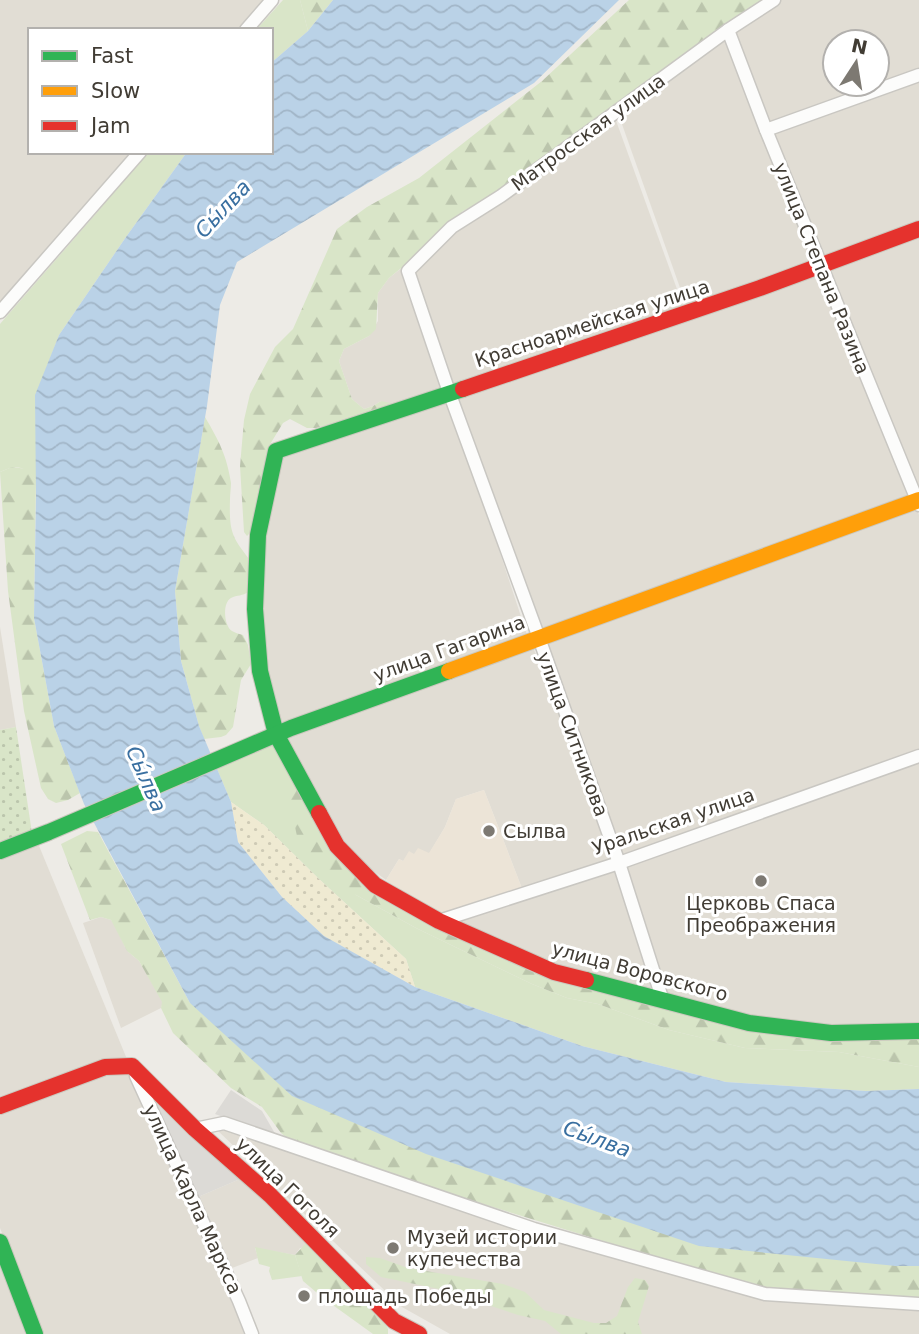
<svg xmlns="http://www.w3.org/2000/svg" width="919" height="1334" font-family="'DejaVu Sans',sans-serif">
<defs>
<pattern id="forest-firs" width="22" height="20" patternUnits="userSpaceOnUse" patternTransform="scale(1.75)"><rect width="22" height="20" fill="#d9e5c8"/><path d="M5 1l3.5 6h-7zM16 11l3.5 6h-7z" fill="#bbc5ac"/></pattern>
<pattern id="sand-dots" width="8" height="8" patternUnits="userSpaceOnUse" patternTransform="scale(1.75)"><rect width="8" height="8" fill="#efead2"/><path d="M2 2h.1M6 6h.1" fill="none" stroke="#cecab5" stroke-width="1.8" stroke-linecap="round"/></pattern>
<pattern id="park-dots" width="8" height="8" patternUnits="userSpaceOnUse" patternTransform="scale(1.75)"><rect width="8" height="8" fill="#d9e5c8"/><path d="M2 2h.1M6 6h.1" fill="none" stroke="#bbc5ac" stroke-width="1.8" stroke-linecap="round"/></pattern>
<pattern id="water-waves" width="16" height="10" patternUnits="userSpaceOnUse" patternTransform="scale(1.75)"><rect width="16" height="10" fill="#bad2e7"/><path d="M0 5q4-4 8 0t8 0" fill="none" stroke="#a1b5c7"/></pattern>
</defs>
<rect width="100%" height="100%" fill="#edebe6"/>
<!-- residential -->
<g fill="#e1ddd4" fill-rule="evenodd">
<path d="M0,0H267L241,30H30V152H135L2,304L0,299Z"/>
<path d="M776,0H919V73L767,127L730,30ZM835,42H877V84H835Z"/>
<path d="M727,32L820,265L689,313L618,113Z"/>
<path d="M919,78V228L823,263L770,131Z"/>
<path d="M614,115L686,314L450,390L410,271L453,228Z"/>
<path d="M919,233V492L826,269Z"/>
<path d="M403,267L445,390L388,408L381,401L373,406L364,409L352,399L339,361L344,349L369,336L378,321V293L389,278Z"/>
<path d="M821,271L907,495L539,631L454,394Z"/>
<path d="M448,394L527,635L278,725L257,607L277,453Z"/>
<path d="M916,505L919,515V752L621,859L547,641Z"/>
<path d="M0,627L16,727L0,730Z"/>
<path d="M533,647L616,861L523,891L484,790L456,799L445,827L429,854H414L403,861L399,859L386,880L338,845L283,737Z"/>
<path d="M919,758V1022L832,1029L751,1019L666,996L623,865Z"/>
<path d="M37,841L129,1064L0,1103V855Z"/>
<path d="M617,866L658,997L558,970L445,922Z"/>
<path d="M101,917L111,920L114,924L127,951L139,961L163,1002L161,1008L121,1028L83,923Z"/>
<path d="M131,1068L231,1298L244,1334H43L0,1228V1108Z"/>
<path d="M225,1128L536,1233L919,1307V1334H450L402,1307L217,1130Z"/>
<path d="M240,1179L314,1246L300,1248L295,1255L255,1248L258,1258L227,1270L198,1197Z"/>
<path d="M0,1255L31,1334H0Z"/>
</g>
<!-- commercial -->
<path fill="#ece4d7" d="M484,790L523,891L439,919L386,880L399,859L403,861L409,851L414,854L418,848L429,853L445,827L456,799Z"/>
<!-- grass -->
<g fill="#d9e5c8">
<path d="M283,0H300L308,31L271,63V30H256Z"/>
<path d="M144,152H187L126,237L59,335L36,395V480C24,466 17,464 0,472V324L100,209Z"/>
<path d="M276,740L356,895L416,928L532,984L567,998L598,1004L669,1030L745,1048L839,1052L919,1067V1089L866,1091L726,1082L582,1046L415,987L406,959L319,879L264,825L231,802L217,769Z"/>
<path d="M255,1247L295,1255L302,1276L272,1280L269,1271L270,1267L259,1264Z"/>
</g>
<!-- forest -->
<g fill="url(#forest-firs)">
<path d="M300,0H333L308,31Z"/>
<path d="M629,0H766L500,193L463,211L421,257L400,269L389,278L378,293L376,329L369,336L344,349L339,361L352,399L364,409L373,406L381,401L391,403L388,408L316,428H307L290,419L283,423L269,446L252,531L247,536L244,532L240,466L244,420L250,394L275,347L293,329L337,229L367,207L419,178L542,81Z"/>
<path d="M205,417C219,441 227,456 231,483C231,488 230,494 230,499C229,534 232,537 253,564L248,592C243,596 237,595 231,598C222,603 224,626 232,631C235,633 240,634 243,635L248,645L251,664L241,680L233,727L226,735L221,737L204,739L199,726L181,661L175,591Z"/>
<path d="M12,467L27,469L36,480L34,618L54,726L80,793L68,800L56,803L48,799L41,788L24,711L8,591L0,472Z"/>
<path d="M288,771L335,851L408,909L656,1006L919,1037V1067L839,1052L745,1048L669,1030L598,1004L567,998L532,984L416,928L356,895L301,855L284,775Z"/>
<path d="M87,831L98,832L190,1003L896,1266H919V1298L765,1288L732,1281L412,1182L290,1141L281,1133L262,1107L231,1088L173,1033L161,1008L162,1002L139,961L127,951L111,920L101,917L90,920L61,844Z"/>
<path d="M305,1244L314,1246L383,1320L388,1329V1334H373L323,1298L303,1281L295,1255Z"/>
<path d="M366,1257L380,1258L408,1268L503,1284L525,1292L544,1310L594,1323H606L617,1316L628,1287L635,1278L645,1280L649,1286L638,1322L642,1334H561L545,1321L518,1315L439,1289L381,1277L366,1264Z"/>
</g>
<!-- sand -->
<path fill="url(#sand-dots)" d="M231,802L264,825L319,879L406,959L415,987L323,936L282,897L238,842Z"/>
<!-- park -->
<path fill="url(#park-dots)" d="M16,727L32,833L0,843V730Z"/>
<!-- parking -->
<g fill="#dcdad6">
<path d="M231,1090L262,1111L277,1137L215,1114Z"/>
<path d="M155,1094L240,1179L198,1197L151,1099Z"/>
</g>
<!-- water -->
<path fill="url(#water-waves)" d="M333,0H619L534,83L237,262L220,305L207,406L175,591L181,661L199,726L231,802L238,842L282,897L324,936L415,987L582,1046L726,1082L866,1091L919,1089V1266H896L699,1246L426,1154L292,1096L190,1003L84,804L54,726L34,618L36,496L35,395L59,335L126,237L187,152H271V63L308,31Z"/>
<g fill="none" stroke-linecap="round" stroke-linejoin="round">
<!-- street casing -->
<g stroke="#c9c7c2" stroke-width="15">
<g id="street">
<path d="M246,30L272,0"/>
<path d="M728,30L766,130L919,505"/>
<path d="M766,130L919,75"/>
<path d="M0,312L140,152"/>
<path d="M439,921L619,863L919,756"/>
<path d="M663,1001L619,863L539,638L449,392L408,271L452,227L501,196L728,30L774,0"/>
<path d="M136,1076L239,1301L252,1334"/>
<path d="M195,1129L224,1123L534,1229L765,1294L919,1304"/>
</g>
</g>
<!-- fast casing -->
<g stroke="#cbc8be" stroke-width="18">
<g id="fast">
<path d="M319,813L276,734L260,671L255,609L258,535L276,451L463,389"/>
<path d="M0,851L49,832L291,728L449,671"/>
<path d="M586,980L749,1023L831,1033L919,1031"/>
<path d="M0,1242L35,1334"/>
</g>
</g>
<!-- slow casing -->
<g stroke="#cbc8be" stroke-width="18">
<path id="slow" d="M449,671L919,500"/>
</g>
<!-- jam casing -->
<g stroke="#cbc8be" stroke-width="18">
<g id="jam">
<path d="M463,389L760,288L919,229"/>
<path d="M319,813L337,846L375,885L439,921L554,972L586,980"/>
<path d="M0,1106L105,1067L132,1066L195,1129L270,1195L394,1321L419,1334"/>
</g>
</g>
<!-- street -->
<use href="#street" stroke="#fcfcfb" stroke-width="12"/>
<!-- fast -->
<use href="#fast" stroke="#30b455" stroke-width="16"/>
<!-- slow -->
<use href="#slow" stroke="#ff9f0a" stroke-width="16"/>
<!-- jam -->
<use href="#jam" stroke="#e5322d" stroke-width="16"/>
</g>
<!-- markers -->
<g fill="#7d7972" stroke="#fff" stroke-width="2.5">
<circle cx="489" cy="831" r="7"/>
<circle cx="761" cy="881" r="7"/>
<circle cx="393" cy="1248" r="7"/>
<circle cx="304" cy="1296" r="7"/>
</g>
<g text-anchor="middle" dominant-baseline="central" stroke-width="6" stroke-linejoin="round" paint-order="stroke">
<!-- street labels -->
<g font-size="19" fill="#413c34" stroke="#fff">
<text transform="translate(588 132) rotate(-36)">Матросская улица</text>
<text transform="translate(822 268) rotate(68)">улица Степана Разина</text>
<text transform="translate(592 323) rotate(-18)">Красноармейская улица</text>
<text transform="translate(449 648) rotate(-20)">улица Гагарина</text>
<text transform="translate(573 734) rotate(70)">улица Ситникова</text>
<text transform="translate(673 821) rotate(-19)">Уральская улица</text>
<text transform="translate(640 971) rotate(15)">улица Воровского</text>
<text transform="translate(288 1187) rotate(44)">улица Гоголя</text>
<text transform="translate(193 1199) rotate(65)">улица Карла Маркса</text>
</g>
<!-- poi labels -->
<g font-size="19" fill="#413c34" stroke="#fff" text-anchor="start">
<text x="503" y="831">Сылва</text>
<text x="761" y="903" text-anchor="middle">Церковь Спаса<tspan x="761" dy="22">Преображения</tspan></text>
<text x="407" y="1237">Музей истории<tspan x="407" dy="22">купечества</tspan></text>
<text x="318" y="1296">площадь Победы</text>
</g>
<!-- water labels -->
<g font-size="21" font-style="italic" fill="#396fa0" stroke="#fff">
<text transform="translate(223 209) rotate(-47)">Сы́лва</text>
<text transform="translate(146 779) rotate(66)">Сы́лва</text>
<text transform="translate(597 1139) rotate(20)">Сы́лва</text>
</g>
</g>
<!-- legend -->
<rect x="28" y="28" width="245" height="126" fill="#ffffff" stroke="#b3b1ae" stroke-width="2"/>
<rect x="42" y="51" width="35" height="10" fill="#30b455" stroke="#b3b1ae" stroke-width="2"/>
<text x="91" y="63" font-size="21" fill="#413c34">Fast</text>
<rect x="42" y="86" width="35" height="10" fill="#ff9f0a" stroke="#b3b1ae" stroke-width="2"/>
<text x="91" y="98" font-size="21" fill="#413c34">Slow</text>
<rect x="42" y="121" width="35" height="10" fill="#e5322d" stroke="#b3b1ae" stroke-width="2"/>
<text x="91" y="133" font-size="21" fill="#413c34">Jam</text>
<!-- north arrow -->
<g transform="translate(856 63) rotate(12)"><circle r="33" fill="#ffffff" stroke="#b3b1ae" stroke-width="2"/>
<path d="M0-5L12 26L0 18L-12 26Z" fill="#7d7972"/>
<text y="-10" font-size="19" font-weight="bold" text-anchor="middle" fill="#413c34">N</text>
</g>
</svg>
